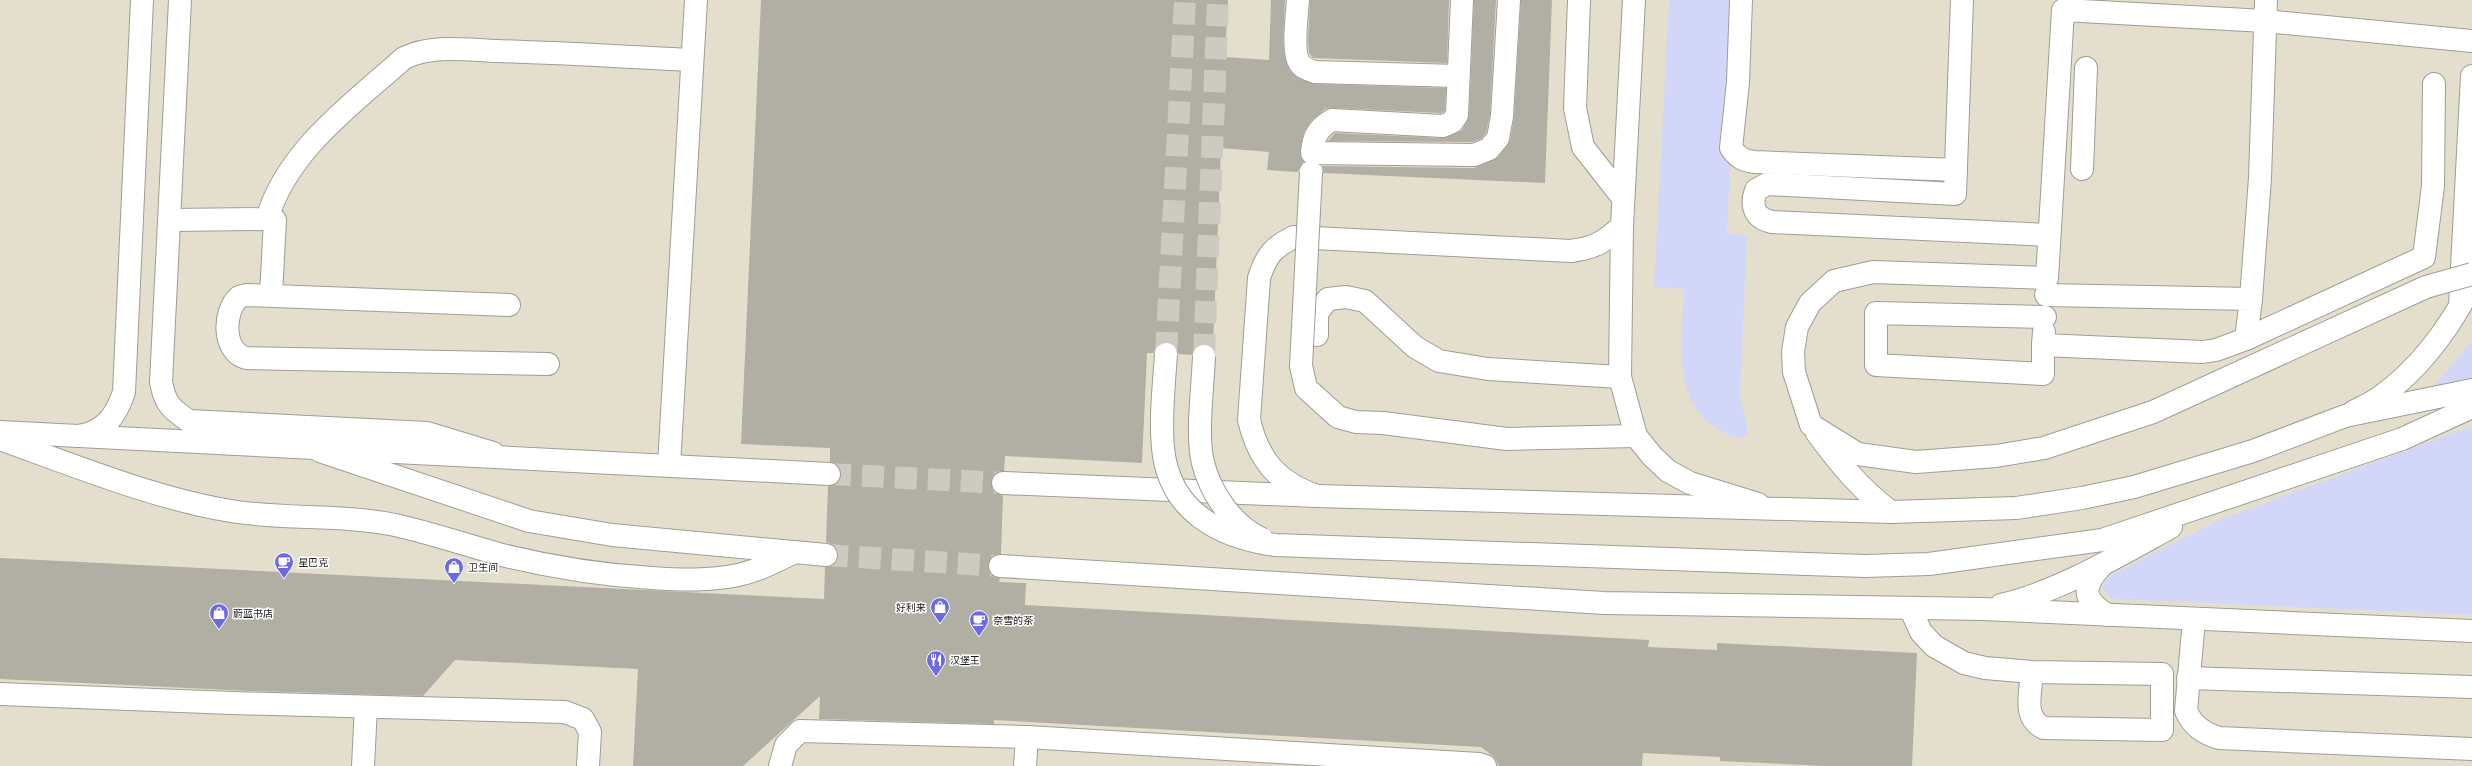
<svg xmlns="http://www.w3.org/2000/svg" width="2472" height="766" font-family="Manrope,'Noto Sans SC',sans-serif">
<rect width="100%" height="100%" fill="#ece9df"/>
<!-- built -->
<rect fill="#e4dfcd" x="0" y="0" width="2472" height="766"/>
<!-- green -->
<g fill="#d2d7fa">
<path d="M1669,0H1738L1727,233L1747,236L1740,392L1748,432L1744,438C1735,439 1724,433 1716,428C1670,397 1683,336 1684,289L1654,287Z"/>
<path d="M2472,341V378L2443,390L2432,388Z"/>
<path d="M2472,426V615L2113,599L2102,589L2104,582L2110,576L2217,521Z"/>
</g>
<!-- building -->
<g fill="#b1aea4">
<path d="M761,0H1228L1225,57L1269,60L1271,0H1285L1283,41L1285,58L1290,71L1300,79L1315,84L1446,88L1445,111L1441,113L1333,108L1325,109L1311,121L1304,132L1300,152L1304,162L1298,172L1267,170L1269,152L1221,148L1213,347L1204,344L1198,345L1192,355L1178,354L1173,344L1166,342L1156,347L1154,353H1147L1142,463L1005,456L1004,471L997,472L992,477V489L1003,496L1001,554L990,559L989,571L993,576L1000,578L999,582L1026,583L1025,605L1649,640L1648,647L1717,650V643L1917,653L1912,766H1825L1720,761V757L1643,753L1642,766H1499L1494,757L1481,747L994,720V724L819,719L820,696L743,766H633L638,669L455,660L423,696L250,691L0,679V558L824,599L825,567L836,563L838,556L834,545L826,542L828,486L839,481L841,474L836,464L830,462V448L741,444Z"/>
<path d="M1310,0H1449L1447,63L1313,58L1309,53L1308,41Z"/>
<path d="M1474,0H1496L1490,114L1486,133L1481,139L1472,142L1328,141L1335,133L1442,138L1462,130L1469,116Z"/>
<path d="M1521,0H1552L1545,183L1323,173L1322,166L1474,168L1498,157L1510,141L1514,118Z"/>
</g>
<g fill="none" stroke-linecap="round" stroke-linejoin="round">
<!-- minor-tunnel -->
<g stroke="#cccac1" stroke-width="22" stroke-dasharray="22 11" stroke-linecap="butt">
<path d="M1166,354L1185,0"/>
<path d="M1204,356L1218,0"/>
<path d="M826,555L1000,566"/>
</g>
<!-- highway-tunnel -->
<path stroke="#cccac1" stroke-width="22" stroke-dasharray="22 11" stroke-linecap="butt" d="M829,474L1003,483"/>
<!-- minor casing -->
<g stroke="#9f9d93" stroke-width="24">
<g id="minor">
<path d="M180,0L161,382C165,404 171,409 189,421L427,433L493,453"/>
<path d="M1298,0C1297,15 1292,50 1299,62C1302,68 1309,70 1315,72L1458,76"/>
<path d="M1462,0L1457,115L1452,122L1443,126L1332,120C1318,128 1313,137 1312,153L1474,155L1489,149L1498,138L1502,116L1509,0"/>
<path d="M1579,0L1575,108L1583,147L1623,198"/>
<path d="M1634,0L1622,226L1620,377L1636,436L1652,456L1668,471L1690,483L1758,504"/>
<path d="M1741,0L1738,82L1731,148C1738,158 1744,161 1755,162L1956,170"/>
<path d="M1962,0L1955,194L1767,184L1756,190C1750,207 1755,218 1772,222L2049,235"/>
<path d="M2082,169L2086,68"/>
<path d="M171,220L267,219C287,150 353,104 404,58C432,44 466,50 497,51C562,53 627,57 692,60"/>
<path d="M2426,287L2153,412L2044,448L1996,456L1916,462L1858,454L1811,425L1794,372L1793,352L1797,327L1810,303L1834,281L1873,272L2047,278L2063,10L2265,21L2472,41"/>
<path d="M271,295L275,220"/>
<path d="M2046,295L2251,299L2246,339L2424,257L2433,186L2434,84"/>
<path d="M2251,299L2260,178L2266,0"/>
<path d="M509,305L246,295L239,297C223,311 222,351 246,358L548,364"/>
<path d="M2460,306L2472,76"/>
<path d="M2044,332L2043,345L2203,352L2216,350L2246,339"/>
<path d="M1317,335V313L1328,299L1346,297L1365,301L1415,347L1439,361L1488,369L1620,377"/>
<path d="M2043,345V374L1876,365V313L2045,317"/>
<path d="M2353,412C2362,407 2372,403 2380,397C2416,372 2447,332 2467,293"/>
<path d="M1383,423L1507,439L1636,436"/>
<path d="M1817,433C1839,463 1861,490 1891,512"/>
<path d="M78,436C104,433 116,416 124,392L142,0"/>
<path d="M0,439C73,465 156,499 231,511C285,520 341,514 395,525C431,533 466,545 502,555C551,567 601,575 652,578C681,580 709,581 738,575C758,571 776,561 795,552"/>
<path d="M320,451L529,521L612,535L826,555"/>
<path d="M669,465L696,0"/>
<path d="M1317,496C1277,482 1259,461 1249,420L1259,278C1266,256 1273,247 1294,237L1571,251C1595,248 1604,242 1622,226"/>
<path d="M2102,565C2082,587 2082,599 2107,615"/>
<path d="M1000,566L1604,603L1982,609L2472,631"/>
<path d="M1865,566L1929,564L2102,540L2402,439L2472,407"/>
<path d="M2001,605C2058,592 2120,555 2171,527"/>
<path d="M1910,608L1921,632L1934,646L1964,663L1985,668L2032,672L2162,674V730L2044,728C2022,718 2031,693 2032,672"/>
<path d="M2194,619L2186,711C2193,726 2203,733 2219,738L2472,749"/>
<path d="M2188,678L2472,687"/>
<path d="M0,694L232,703L565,712L583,719L590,732L588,766"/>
<path d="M363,766L366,707"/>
<path d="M780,766L786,745L800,731L1027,737L1479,764L1485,766"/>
<path d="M1025,766L1027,737"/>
</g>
</g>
<!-- highway casing -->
<g stroke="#9f9d93" stroke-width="24">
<g id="highway">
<path d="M0,432L829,474"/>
<path d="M1003,483L1317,496L1891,512L2016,508L2082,498L2134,487L2253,451L2345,416L2472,390"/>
</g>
</g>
<!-- minor -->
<use href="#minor" stroke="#fff" stroke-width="22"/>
<!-- highway -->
<use href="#highway" stroke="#fff" stroke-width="22"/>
<!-- minor-bridge casing -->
<g stroke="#9f9d93" stroke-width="24" stroke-linecap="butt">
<g id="minor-bridge">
<path d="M1311,172L1301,366L1306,388L1338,417L1356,422L1383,423"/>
<path d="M2426,287L2472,274"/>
<path d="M1166,354C1164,385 1160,417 1163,448C1169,511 1219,537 1275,545L1865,566"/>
<path d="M1204,356C1203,386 1196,435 1203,463C1211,494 1233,526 1262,539"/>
</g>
</g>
<!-- minor-bridge -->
<use href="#minor-bridge" stroke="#fff" stroke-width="22"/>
</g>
<!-- icons -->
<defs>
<g id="cafe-pin" transform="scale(1)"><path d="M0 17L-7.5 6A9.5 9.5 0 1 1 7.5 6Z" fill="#6b6ae3" stroke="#fff"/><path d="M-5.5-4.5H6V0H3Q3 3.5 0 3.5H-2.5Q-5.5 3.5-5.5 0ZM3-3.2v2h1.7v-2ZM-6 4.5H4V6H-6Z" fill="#fff"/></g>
<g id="shop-pin" transform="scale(1)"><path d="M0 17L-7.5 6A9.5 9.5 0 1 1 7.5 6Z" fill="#6b6ae3" stroke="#fff"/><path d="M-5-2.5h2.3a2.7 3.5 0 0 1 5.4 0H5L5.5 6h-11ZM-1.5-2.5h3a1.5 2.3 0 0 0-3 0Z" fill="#fff"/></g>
<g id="restaurant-pin" transform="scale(1)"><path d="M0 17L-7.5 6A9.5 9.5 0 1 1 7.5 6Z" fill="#6b6ae3" stroke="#fff"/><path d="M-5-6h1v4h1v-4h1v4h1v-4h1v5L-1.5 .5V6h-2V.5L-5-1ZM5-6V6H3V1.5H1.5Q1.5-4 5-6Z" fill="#fff"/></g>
</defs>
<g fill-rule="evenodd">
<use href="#cafe-pin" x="284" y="562"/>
<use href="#shop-pin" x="454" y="567"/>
<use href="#shop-pin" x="940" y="607"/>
<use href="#shop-pin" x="219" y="613"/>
<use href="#cafe-pin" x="979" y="620"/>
<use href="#restaurant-pin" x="936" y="660"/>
</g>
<g text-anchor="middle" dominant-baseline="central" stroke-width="3" stroke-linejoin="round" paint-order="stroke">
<!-- poi labels -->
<g font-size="10" fill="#1a1915" stroke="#fff" text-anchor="start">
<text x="298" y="562">星巴克</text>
<text x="468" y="567">卫生间</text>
<text x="926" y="607" text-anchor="end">好利来</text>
<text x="233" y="613">蔚蓝书店</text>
<text x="993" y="620">奈雪的茶</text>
<text x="950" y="660">汉堡王</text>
</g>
</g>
</svg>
